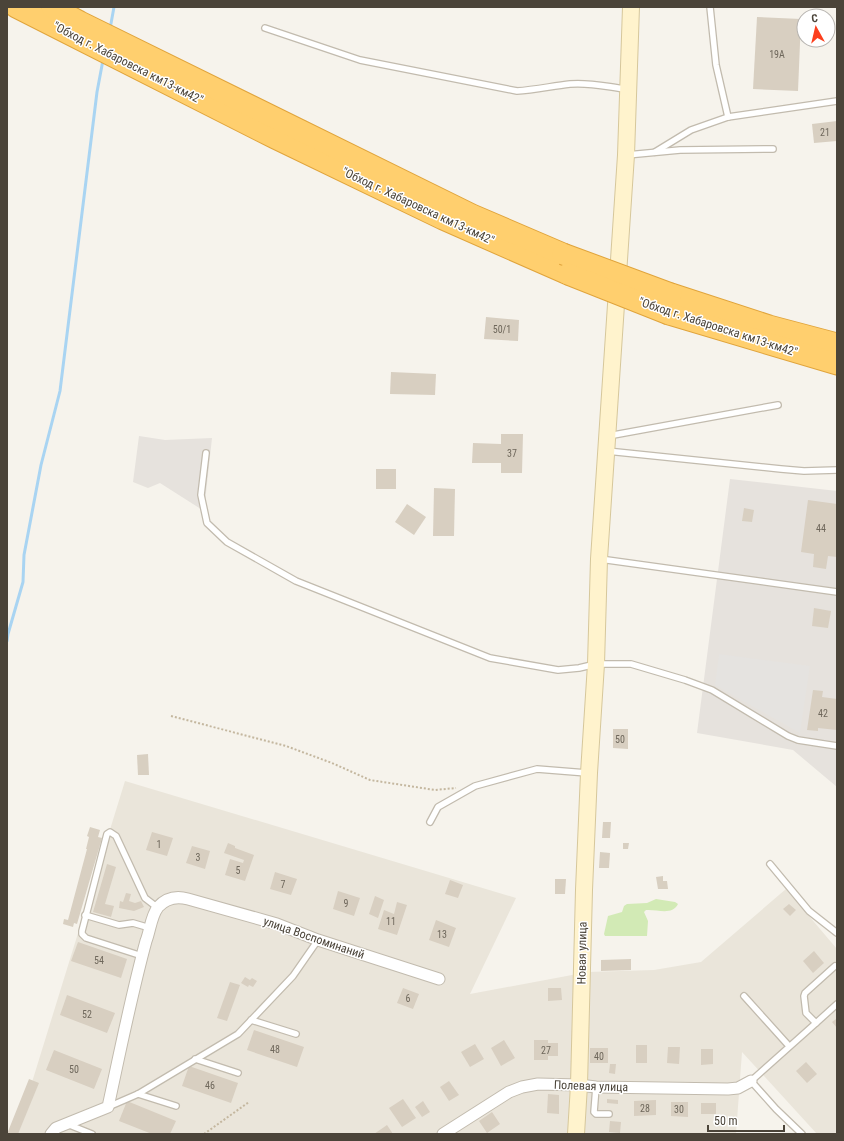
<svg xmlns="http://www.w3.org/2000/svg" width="844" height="1141" font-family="'Roboto Condensed',sans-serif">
<rect width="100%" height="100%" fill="#f6f3ec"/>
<!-- residential -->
<path fill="#eae5da" d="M125,781L516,898L470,994L588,972L654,970L701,962L786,889L837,949V1133L817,1134L742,1052L736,1134H16Z"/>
<!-- industrial -->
<g fill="#e6e2dd">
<path d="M139,436L165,440L212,438L204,511L160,483L148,488L133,482Z"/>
<path d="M730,479L837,491V787L793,750L697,733Z"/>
</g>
<!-- green -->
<path fill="#d2eab5" d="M656,899L675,902L678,904C672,916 657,909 646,910L644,912L648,921L647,936H605L604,934L608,916L622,912L624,906L627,904L647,903Z"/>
<!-- parking -->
<path fill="#e5e3e0" d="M719,654L810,666L800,733L715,685Z"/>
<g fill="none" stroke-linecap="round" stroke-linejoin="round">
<!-- stream -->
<g stroke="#a9d4f2" stroke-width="3">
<path d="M110,29L114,7"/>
<path d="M7,641L8,634L23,582L24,555L41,465L60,391L97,92L103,60"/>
</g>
</g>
<!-- building -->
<g fill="#d8cfc1">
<path d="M757,17L801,19L798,91L753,89Z"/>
<path d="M837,121V141L814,143L812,124Z"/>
<path d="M486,317L519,320L518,341L484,339Z"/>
<path d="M391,372L436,374L435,395L390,394Z"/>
<path d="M501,434H523L522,473H501V463H472L473,443L501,444Z"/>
<rect x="376" y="469" width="20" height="20"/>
<path d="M434,488L455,489L454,536H433Z"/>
<path d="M808,500L837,504V557L828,556L826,569L813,567L814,554L801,552Z"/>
<path d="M407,504L426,517L414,535L395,522Z"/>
<path d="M744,508L754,510L752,522L742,521Z"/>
<path d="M814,608L831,611L828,628L812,626Z"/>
<path d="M813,690L823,691L822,697L837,699V730L818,728V731L807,730Z"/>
<path d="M613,729H628V749L613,748Z"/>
<path d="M148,754L149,775H138L137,755Z"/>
<path d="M603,822H611L610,838H602Z"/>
<path d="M90,827L100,830L98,837L102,838L77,924L74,923L73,927L63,924L64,919L68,920L87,849H86L89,837L87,836Z"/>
<path d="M152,832L173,838L167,856L146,850Z"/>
<path d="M228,843L235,846V848L254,855L245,881L225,875L230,859L243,863L244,860L224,853Z"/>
<path d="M623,843H629L628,849H623Z"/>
<path d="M192,846L210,851L205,869L186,863Z"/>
<path d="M600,852L610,853L609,868H599Z"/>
<path d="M107,864L116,867L105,904L114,906L111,917L93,912Z"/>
<path d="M275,872L297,879L291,895L270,889Z"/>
<path d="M663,876V881H667L668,889H658L656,877Z"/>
<path d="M555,879H566L565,894H555Z"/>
<path d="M450,880L463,885L458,898L445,894Z"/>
<path d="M338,891L360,898L354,916L333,909Z"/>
<path d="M126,893L131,894L129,901L135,903L141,901L144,907L134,911L119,908L120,901L123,902Z"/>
<path d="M375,896L384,900L378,918L369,914Z"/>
<path d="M397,902L407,905L397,935L378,929L384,910L394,914Z"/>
<path d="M789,904L796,910L790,916L783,909Z"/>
<path d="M436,920L456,928L449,947L429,940Z"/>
<path d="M78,942L127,959L121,978L71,961Z"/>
<path d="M814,951L824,963L813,973L803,961Z"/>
<path d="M631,959V970L601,971V960Z"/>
<path d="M245,977L250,980L252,978L257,981L253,987L249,985L248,987L241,983Z"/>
<path d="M230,982L240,985L227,1021L217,1018Z"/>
<path d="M403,988L419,994L413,1009L397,1003Z"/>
<path d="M548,988H561L562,1000L548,1001Z"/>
<path d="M67,995L115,1013L107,1033L60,1015Z"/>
<path d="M836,1019L837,1020V1028L832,1022Z"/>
<path d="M254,1030L304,1047L297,1067L247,1050Z"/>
<path d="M504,1040L515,1058L501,1066L491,1048Z"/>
<path d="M534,1040H548V1043H558V1056H548V1060H534Z"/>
<path d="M475,1044L484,1059L470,1067L461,1052Z"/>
<rect x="636" y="1045" width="11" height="18"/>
<path d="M668,1047H680L679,1064L667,1063Z"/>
<rect x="590" y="1048" width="18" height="15"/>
<path d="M701,1049H713V1064L701,1065Z"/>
<path d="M54,1050L102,1069L94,1089L46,1070Z"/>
<path d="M806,1062L817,1074L807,1083L796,1071Z"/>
<path d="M610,1064H616L615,1074L609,1073Z"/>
<path d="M189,1066L238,1083L231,1103L182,1086Z"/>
<path d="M29,1079L39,1083L18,1134H7Z"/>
<path d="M449,1081L459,1095L449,1101L440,1087Z"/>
<path d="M548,1094L559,1095V1114L547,1113Z"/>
<path d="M403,1099L416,1118L402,1127L389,1108Z"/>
<path d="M607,1099L618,1100V1104L607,1103Z"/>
<path d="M656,1100V1115L634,1116V1101Z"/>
<path d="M127,1101L176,1121L170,1134H152L119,1121Z"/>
<path d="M423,1101L430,1112L422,1117L415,1107Z"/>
<path d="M671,1102H688V1117L671,1116Z"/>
<rect x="701" y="1103" width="15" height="11"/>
<path d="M492,1112L500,1124L487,1133L479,1121Z"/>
<path d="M610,1121L621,1122L620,1133L609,1132Z"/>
<path d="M387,1125L393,1134H374Z"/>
</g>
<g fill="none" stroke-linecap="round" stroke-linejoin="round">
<!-- lane casing -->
<g stroke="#c2bbae" stroke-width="8">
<g id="lane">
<path d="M710,7L716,65L728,117"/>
<path d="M265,28L360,60L517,91C535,90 552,86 570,84C589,82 608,87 626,89"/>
<path d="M655,152L691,130L728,117L837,101"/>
<path d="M627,155L680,150L773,149"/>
<path d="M608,436L778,405"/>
<path d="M607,451L781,469L804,471L837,470"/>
<path d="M206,453L201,495L207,523L227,542L296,581L490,658L558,670L579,668L596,664H631L685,680L712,690L788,736L798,740L837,746"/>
<path d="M600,559L837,592"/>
<path d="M430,822L438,807L475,786L537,769L587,773"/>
<path d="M770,864L809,911L837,933"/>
<path d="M85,915L119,925L133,923L150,928"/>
<path d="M142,956L86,938L82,934V931L107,834L110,832L116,836L145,898L158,908"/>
<path d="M744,996L789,1046"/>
<path d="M251,1020L296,1034"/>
<path d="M816,1023L837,1004"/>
<path d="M195,1059L238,1073"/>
<path d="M596,1087L594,1112L596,1114H609"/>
<path d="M138,1094L176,1106"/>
<path d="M108,1107L138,1094L238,1034L293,976L318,940"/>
<path d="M67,1124L92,1134"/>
<path d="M802,1134L776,1109L751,1081L816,1023L806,1013L804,996L805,993L835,966"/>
</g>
</g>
<!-- street casing -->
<g stroke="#c2bbae" stroke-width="13">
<g id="street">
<path d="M51,1134L56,1128L108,1107C120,1052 131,996 146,941C150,931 151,916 158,907C167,897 177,896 188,899L277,924L318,940L439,979"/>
<path d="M443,1134L509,1092L522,1087L538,1084L579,1085L596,1087L728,1089L738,1088L751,1081"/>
</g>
</g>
<!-- secondary casing -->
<g stroke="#d6c79b" stroke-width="18">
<path id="secondary" d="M576,1134L579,1085L584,890L589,773L596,664L599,559L626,155L631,7"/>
</g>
<!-- highway casing -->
<g stroke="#e0a43c" stroke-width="23">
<g id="highway">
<path d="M16,7L275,138L443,219L568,274"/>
<path d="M52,7L80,22L472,215L563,254"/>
<path d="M671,294L769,326L837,344"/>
<path d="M669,314L837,364"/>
</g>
</g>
<!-- path -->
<g stroke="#c4b79f" stroke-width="2" stroke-dasharray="2 2" stroke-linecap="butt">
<path d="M171,716L286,746L332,763L370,780L435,790L456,788"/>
<path d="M204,1134L249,1102"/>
</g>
<!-- lane -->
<use href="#lane" stroke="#fff" stroke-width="5.5"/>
<!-- street -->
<use href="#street" stroke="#fff" stroke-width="11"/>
<!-- secondary -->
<use href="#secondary" stroke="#fff3cd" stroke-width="16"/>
<!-- highway -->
<use href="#highway" stroke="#ffcf6e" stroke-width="21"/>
<!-- highway-bridge casing -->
<g stroke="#e0a43c" stroke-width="23" stroke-linecap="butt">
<g id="highway-bridge">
<path d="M563,254L671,294"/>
<path d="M568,274L669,314"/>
</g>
</g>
<!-- highway-bridge -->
<use href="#highway-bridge" stroke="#ffcf6e" stroke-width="21"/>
</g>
<g text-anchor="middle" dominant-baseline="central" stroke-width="3" stroke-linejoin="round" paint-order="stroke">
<!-- number labels -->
<g font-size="10" fill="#6e675b">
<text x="777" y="54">19А</text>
<text x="825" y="132">21</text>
<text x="502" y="329">50/1</text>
<text x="512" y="453">37</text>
<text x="821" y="528">44</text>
<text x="823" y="713">42</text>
<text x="620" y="739">50</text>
<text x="159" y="844">1</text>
<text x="198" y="857">3</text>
<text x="238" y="870">5</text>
<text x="283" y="884">7</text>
<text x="346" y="903">9</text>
<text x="391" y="921">11</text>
<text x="442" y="934">13</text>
<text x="99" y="960">54</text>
<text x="408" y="998">6</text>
<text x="87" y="1014">52</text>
<text x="275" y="1049">48</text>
<text x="546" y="1050">27</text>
<text x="599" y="1056">40</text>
<text x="74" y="1069">50</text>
<text x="210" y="1085">46</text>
<text x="645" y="1108">28</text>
<text x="679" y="1109">30</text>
</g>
<!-- street labels -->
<g font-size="12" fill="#4b4439" stroke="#fff">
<text transform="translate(128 63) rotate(27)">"Обход г. Хабаровска км13-км42"</text>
<text transform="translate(418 206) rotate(25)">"Обход г. Хабаровска км13-км42"</text>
<text transform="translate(718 327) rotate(18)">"Обход г. Хабаровска км13-км42"</text>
<text transform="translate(314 938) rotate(19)">улица Воспоминаний</text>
<text transform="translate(582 953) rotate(-89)">Новая улица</text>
<text transform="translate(591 1086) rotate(2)">Полевая улица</text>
</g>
</g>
<!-- border -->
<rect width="844" height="1141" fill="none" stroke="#4b4439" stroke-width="16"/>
<!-- north arrow -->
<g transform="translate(816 28) rotate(352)"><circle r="19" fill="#ffffff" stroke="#b7b4b0"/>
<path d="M0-3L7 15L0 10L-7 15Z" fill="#fc3f1d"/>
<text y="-6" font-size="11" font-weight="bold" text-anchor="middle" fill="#4b4439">С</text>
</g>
<!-- scale -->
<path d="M708 1125v6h76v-6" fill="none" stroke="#4b4439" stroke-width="2"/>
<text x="714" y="1125" font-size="12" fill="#4b4439" stroke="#ffffff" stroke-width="3" paint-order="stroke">50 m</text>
</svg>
